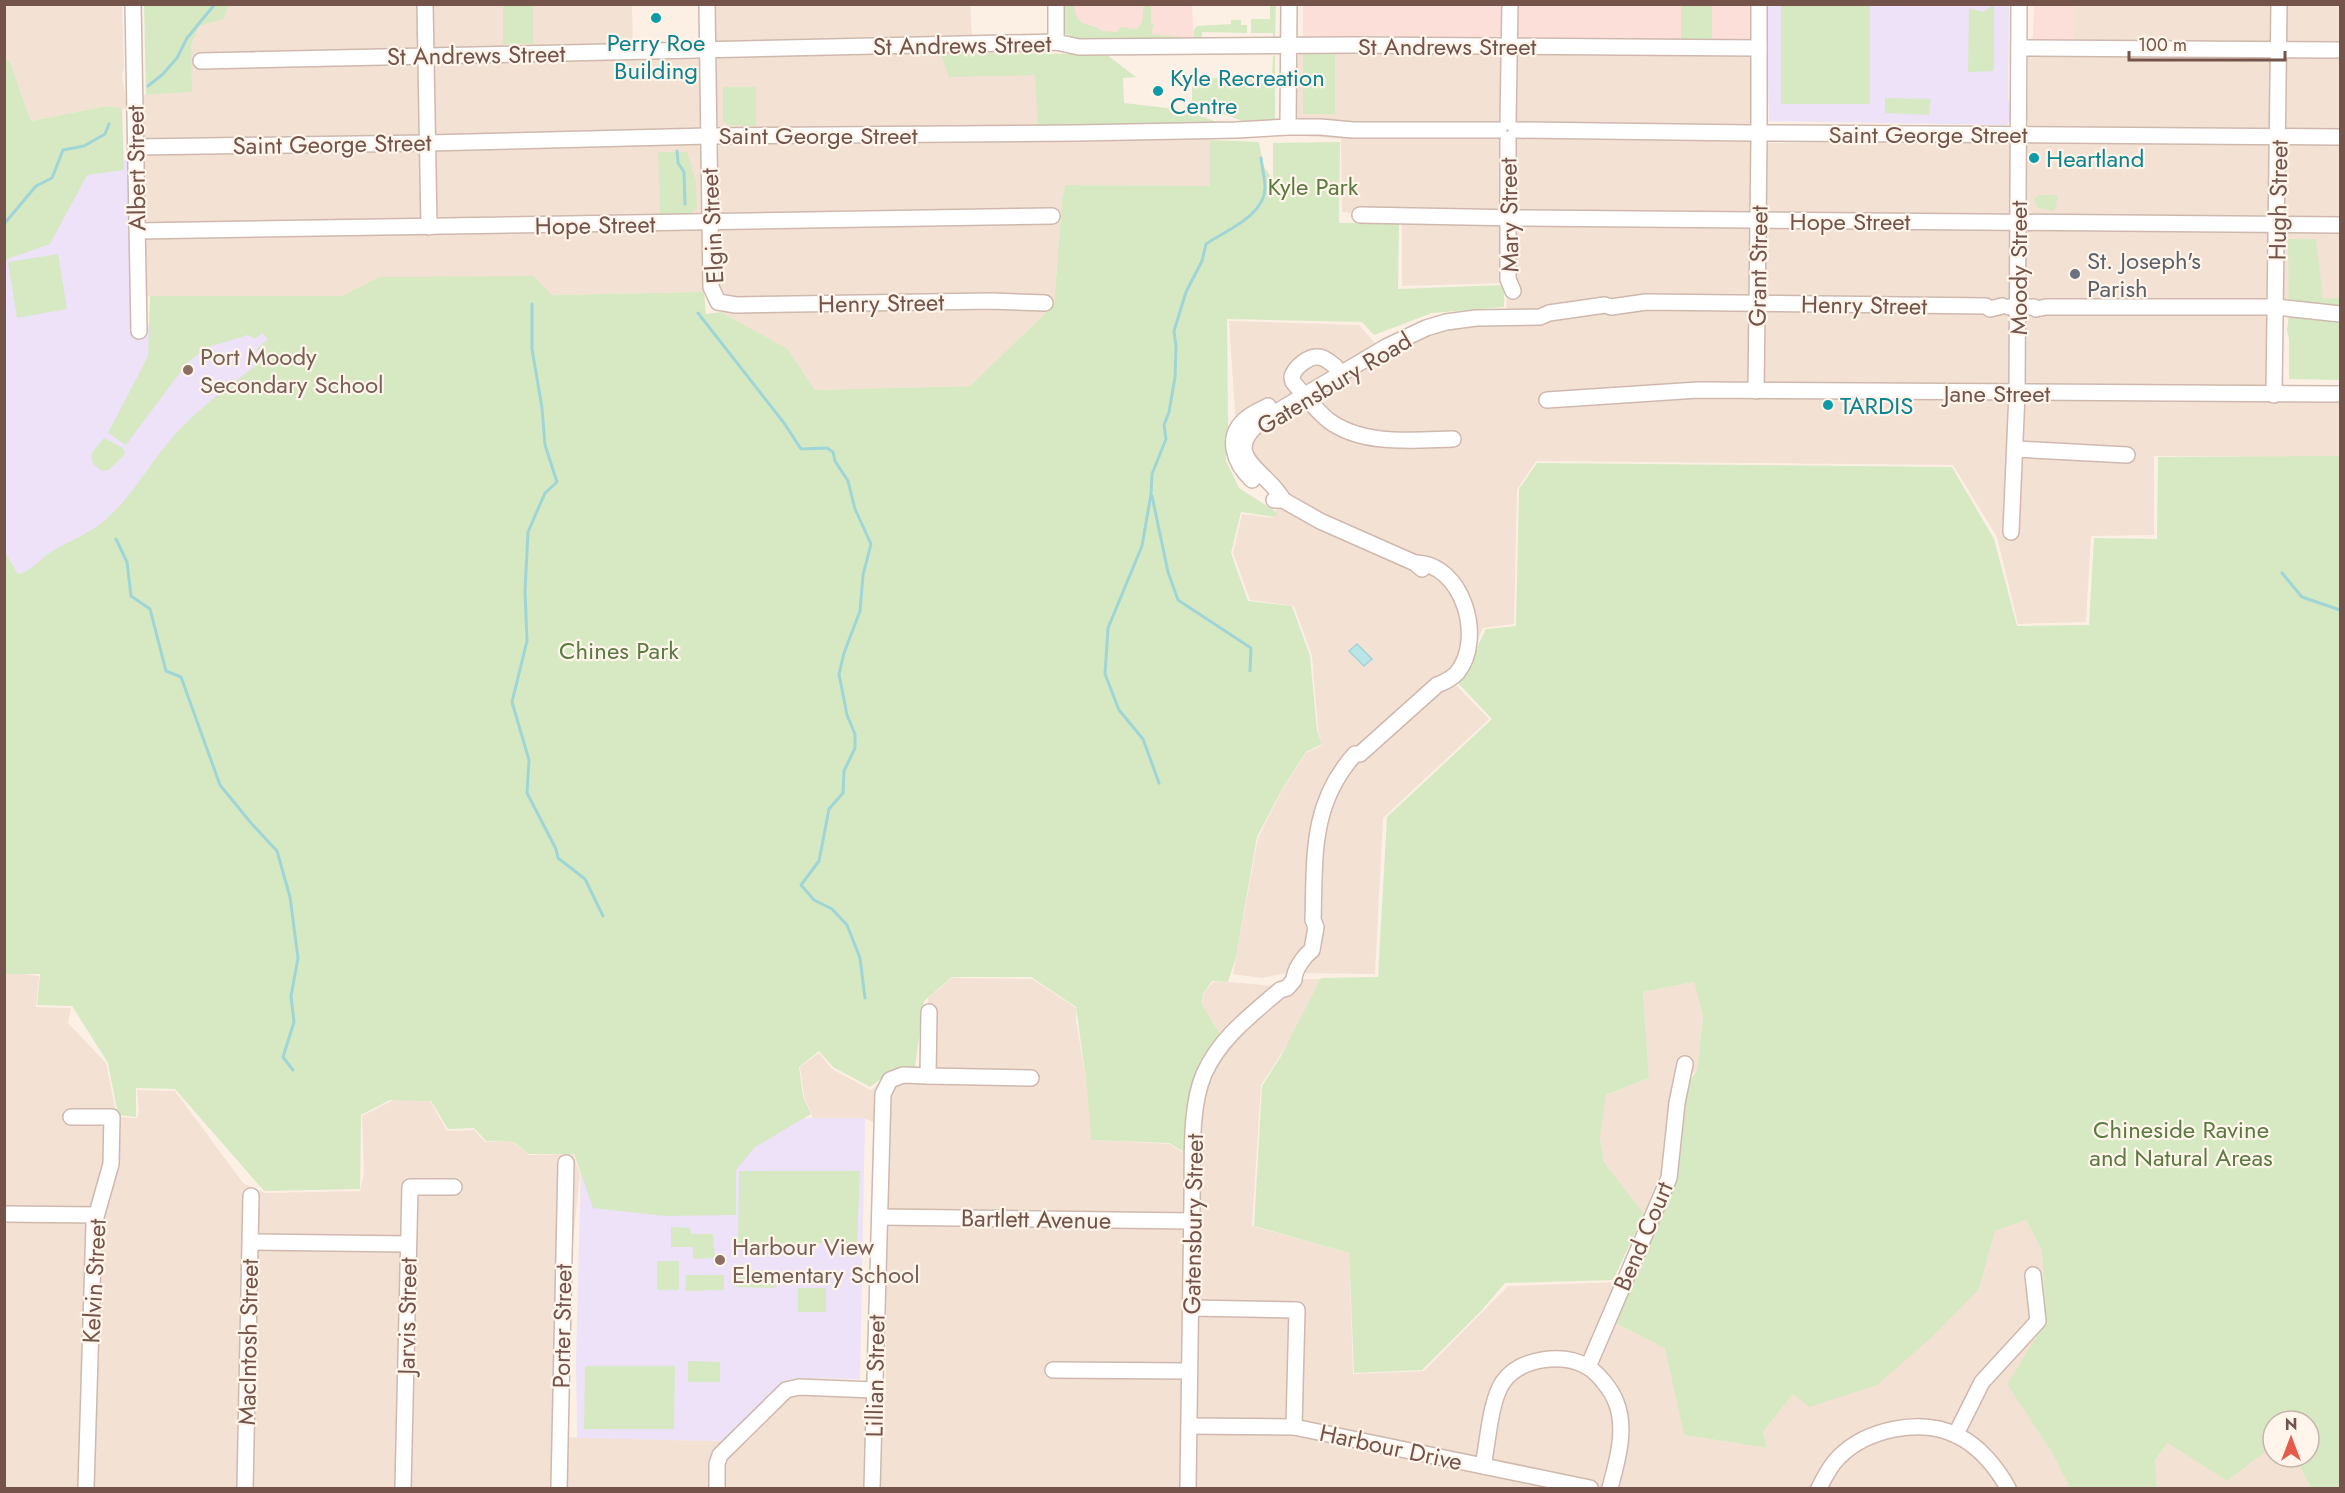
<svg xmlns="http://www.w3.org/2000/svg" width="2345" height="1493" font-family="Jost,sans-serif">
<rect width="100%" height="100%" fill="#fcf0e5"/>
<!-- residential -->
<g fill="#f3e1d3">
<path d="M5,5H122L124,68L122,75L127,109L106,106L31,121L10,62L5,58Z"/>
<path d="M229,5H632L633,60L706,59L704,292L552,295L379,277L341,296H141L140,95L191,92V47L199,26L224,19Z"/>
<path d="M715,5H970L972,36L1046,35L1050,137L1206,136L1210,140V186L1065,185L1062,199L1054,305L971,386L815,390L788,349L721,312L712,124Z"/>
<path d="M2074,5H2340V303L2274,302L2273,397L2340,399V457L2154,456V535L2091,536L2086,622L2018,624L1997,537L1953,465L1536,461L1517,490L1514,624L1483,628L1456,685L1489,719L1383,818L1375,974L1286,973L1262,978L1233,974L1258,838L1281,792L1306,753L1322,745L1318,729L1312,656L1294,606L1250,600L1233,553L1242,514L1273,518L1284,491L1237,442L1229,321L1359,325L1380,349L1437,329L1507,321L1506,283L1402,286V221L1342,212L1341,139L1292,135L1299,51L1752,55L1750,143L2024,140L2028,124L2024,110L2028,100V55L2074,44Z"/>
<path d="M4,971L39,976L36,1007L71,1008L68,1023L106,1063L117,1117L137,1118L139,1111L137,1090L175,1091L243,1183L265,1193L360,1191L364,1173L362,1116L415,1089L424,1090L447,1131L474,1130L485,1142H513L529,1155L573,1154L580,1174L553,1437L747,1442L796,1390L886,1393V1130L865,1118H813L804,1096L800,1067L819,1053L832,1069L871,1090L892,1071L924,1068L928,998L952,978L1032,979L1076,1008V1020L1086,1080L1091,1140L1169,1144L1194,1159L1187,1488H5Z"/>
<path d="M1283,979H1322L1299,1026L1261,1085L1252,1226L1349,1253L1353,1374L1424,1371L1508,1286L1620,1282L1606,1319L1666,1348L1684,1435L1767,1448L1763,1432L1793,1394L1979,1289L1995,1231L2026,1220L2042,1251L2046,1322L2008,1384L2051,1451L2070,1488H1193L1202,1104L1209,1073L1228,1047L1202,1004L1204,993L1213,982H1230L1276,986Z"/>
<path d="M1694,982L1703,1016L1697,1070L1674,1087L1666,1174L1644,1214L1604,1162L1594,1100L1649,1078L1643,992Z"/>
<path d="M2169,1442L2227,1481L2273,1446V1457H2295L2311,1488H2157L2155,1460Z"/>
</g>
<!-- commercial -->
<g fill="#fcdfd9">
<path d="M1062,5H1192L1194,41L1075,39L1065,33Z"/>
<path d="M1303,5H1751L1750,39L1743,43L1518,39L1499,36L1496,46L1303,39Z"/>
<path d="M2034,5H2074V44L2029,42L2033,36Z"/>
</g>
<!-- education -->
<g fill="#ede2f8">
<path d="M1766,5H2009L2008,99L2012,108L2011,120L2006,125L1769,121Z"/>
<path d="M130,160L131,326L414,322L5,625L4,251L89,162Z"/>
<path d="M813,1118H865L860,1379L797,1378L781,1383L722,1441L577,1438L576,1359L582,1126Z"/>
</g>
<!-- green -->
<g fill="#d7e9c3">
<path d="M144,5H229L224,19L199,26L191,47L192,92L146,95Z"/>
<rect x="503" y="5" width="30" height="39"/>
<path d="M1062,5H1074C1078,31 1088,20 1102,31L1117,32L1120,27L1137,29L1142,22L1144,5H1151V23L1154,24L1151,34L1181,37L1179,40L1075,39L1065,33Z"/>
<path d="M1270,5H1276L1275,40H1273V33H1251V19H1270Z"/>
<rect x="1681" y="5" width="31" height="34"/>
<rect x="1781" y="5" width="89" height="99"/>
<path d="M1994,5V71L1968,72L1969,8L1983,12Z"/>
<path d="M1231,20H1241V25H1247V33L1202,32V39H1194V29L1197,26L1231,24Z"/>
<rect x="1303" y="52" width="32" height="62"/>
<path d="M940,53L1106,54L1136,77L1123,78L1124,103L1184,110L1220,123L1038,125L1035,75L949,77Z"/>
<path d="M1273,56H1275V120L1267,123H1243L1240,120L1192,103V87L1197,85L1202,78H1272Z"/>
<path d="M5,58L10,62L31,121L106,106L122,108L124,170L87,175L50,244L5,260Z"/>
<path d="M723,87H756V126L729,125L723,121Z"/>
<path d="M1885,98L1931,99L1929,115L1885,113Z"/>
<path d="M1210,140L1259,142L1263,165L1273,180V143L1340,142L1339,223H1399L1398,289L1504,285V307L1432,313L1374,335L1362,322L1227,319L1228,425L1226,461L1239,488L1278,513L1274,517L1241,512L1231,553L1248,601L1292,606L1310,656L1317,730L1322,744L1306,752L1281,791L1257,837L1236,957L1228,982L1212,981L1203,994L1202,1004L1220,1034L1200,1063L1188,1103L1184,1152L1169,1143L1091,1140L1086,1080L1076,1007L1031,977H952L924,1001L915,1067L885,1076L870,1087L833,1067L819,1051L799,1067L803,1096L811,1114L755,1147L736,1170V1215L666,1216L593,1208L574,1154H528L514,1142L486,1141L474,1128L448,1129L431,1101L390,1100L361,1115L360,1189L264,1191L175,1089L136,1088V1117L118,1115L108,1063L72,1006L37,1005L40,974H5L4,551L18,574C33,571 39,559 51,552C70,540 90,534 106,519C135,494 152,459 178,431C203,405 233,383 262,361L257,349L268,339L262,333L255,339L248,335L208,347L188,362L126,445L108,433L148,356L150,296H341L379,277L533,276L552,295L704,292L706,314L721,312L788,349L815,390L970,386L1054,305L1062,199L1065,185L1210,186Z"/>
<path d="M658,152H687L696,181L697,208L688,216L660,217Z"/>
<path d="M2041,195H2057L2058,199L2056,201L2057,207L2053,211L2038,208L2034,198Z"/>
<path d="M2288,239H2316L2323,299L2340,298V380L2289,379V339L2287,330L2289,316Z"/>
<path d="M58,254L67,309L17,318L8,262Z"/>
<path d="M104,438L123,448L125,454L109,470L102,471L93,464L91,454Z"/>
<path d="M2340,456V1488H2311L2295,1457H2309V1421H2273V1446L2227,1481L2168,1443L2155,1460L2157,1488H2070L2051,1451L2007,1384L2046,1322L2042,1251L2026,1220L1995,1231L1979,1289L1931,1338L1877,1385L1809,1407L1793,1394L1763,1432L1767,1448L1684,1435L1665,1348L1613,1322L1671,1183L1685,1088L1697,1070L1703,1016L1694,982L1643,992L1649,1078L1606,1095L1600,1137L1604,1162L1644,1214L1613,1280L1505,1283L1482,1310L1422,1370L1354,1373L1349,1253L1254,1226L1262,1086L1281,1056L1321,978L1378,977L1387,817L1492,719L1459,684L1486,629L1516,626L1519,489L1537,463L1952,467L1994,539L2017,626L2089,625L2094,538L2157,539L2158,457Z"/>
<path d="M739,1171H860L857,1243L738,1244Z"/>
<path d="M671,1227L690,1228L691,1234H713L715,1258L693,1259V1247H671Z"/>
<rect x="657" y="1261" width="22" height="29"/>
<path d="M736,1270H776V1288L736,1287Z"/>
<path d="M686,1275H724V1290L685,1291Z"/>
<rect x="798" y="1288" width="28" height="24"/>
<path d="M688,1361L720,1362V1382H688Z"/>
<path d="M585,1366H675L674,1429H584Z"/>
</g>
<!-- water -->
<path fill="#bae4e5" stroke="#a0d5d7" stroke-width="1.5" d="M1357,644L1372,659L1364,666L1349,651Z"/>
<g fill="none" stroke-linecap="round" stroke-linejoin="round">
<!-- stream -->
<g stroke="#a0d5d7" stroke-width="3">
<path d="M148,86L163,74L177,58L187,38L215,4"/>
<path d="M677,151L678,163L684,172L685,204"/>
<path d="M4,224L36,186L52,178L63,150L84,146L105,134L109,124"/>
<path d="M532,304V349L542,408L545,445L557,482L545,493L528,532L525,591L527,641L512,702L529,760L527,793L556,849L558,858L585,879L603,916"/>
<path d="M698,313L784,423L801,449L827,448L833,452L835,461L848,481L855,509L871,544L863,575L860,611L844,653L839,674L847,715L855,734V748L844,771L843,793L829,809L819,861L801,885L814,900L832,909L847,925L860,958L865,998"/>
<path d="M1152,496L1168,572L1178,600L1251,648L1250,671"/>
<path d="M116,539L127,562L131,596L150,609L166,671L181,677L220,785L251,823L277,851L290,897L298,958L291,996L294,1022L283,1057L293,1070"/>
<path d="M2282,573L2302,597L2340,610"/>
<path d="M1159,783L1143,739L1119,710L1105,674L1108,628L1142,546L1151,494L1152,474L1166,439L1164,425L1169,412L1175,377L1176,347L1174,331L1186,292L1202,261L1206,244C1225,231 1266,215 1265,187C1265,178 1262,168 1261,158"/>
</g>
<!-- minor casing -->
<g stroke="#cfb9ae" stroke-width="18">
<g id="minor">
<path d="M133,4L139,331"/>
<path d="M425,4L429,227"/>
<path d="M707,4L711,287L718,302L736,305L991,301L1045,303"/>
<path d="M1759,4V125"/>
<path d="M1056,42V4"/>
<path d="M2019,48L2340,50"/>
<path d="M201,61L1056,42L1079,47L1352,45L1759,48"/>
<path d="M1508,122L1510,4"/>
<path d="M1288,127L1289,4"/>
<path d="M1516,130L1752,133"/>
<path d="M1767,133L2340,137"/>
<path d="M1508,139V279L1513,291"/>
<path d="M136,147L428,143L709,136L1076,133L1236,130L1288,127H1320L1353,130H1499"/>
<path d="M1360,215L1520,218L2340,225"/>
<path d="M138,231L1052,216"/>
<path d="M2009,307H2034L2036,309L2046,307H2276L2340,314"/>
<path d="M1336,367C1331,363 1324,357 1318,357C1308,356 1294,368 1292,377L1293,382C1304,395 1315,409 1328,420C1362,446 1413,440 1453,439"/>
<path d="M1756,391L1759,140"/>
<path d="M2274,395L2279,4"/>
<path d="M1547,400L1698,390L2340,394"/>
<path d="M2016,449L2127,455"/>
<path d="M1252,480C1234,463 1224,436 1247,418C1253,413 1261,410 1268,406"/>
<path d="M1274,500H1283L1320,521L1415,563L1422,569"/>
<path d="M1283,500C1270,472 1216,456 1263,420L1386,347L1426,328L1446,322L1476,318L1540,317L1549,313L1605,305L1611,307L1646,302L1986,306L1990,309L2002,306"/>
<path d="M2011,532L2017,393L2019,4"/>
<path d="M928,1076L1031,1078"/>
<path d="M71,1117H112L111,1164L94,1224L86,1488"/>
<path d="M4,1214L96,1215"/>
<path d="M880,1217L1192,1221"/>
<path d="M251,1242L408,1244"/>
<path d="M1191,1308L1297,1310L1294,1427"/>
<path d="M1588,1367L1669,1178L1677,1103L1685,1064"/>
<path d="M1053,1370L1189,1371"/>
<path d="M1190,1426L1294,1427L1590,1488"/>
<path d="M1956,1434L1982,1382L2038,1321L2033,1275"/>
<path d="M1483,1466C1488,1442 1490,1401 1503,1382C1520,1358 1563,1352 1588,1367C1599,1374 1612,1391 1616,1402C1627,1429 1617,1462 1610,1488"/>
<path d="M245,1488L251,1196"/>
<path d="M403,1488L410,1187H454"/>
<path d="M559,1488L566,1163"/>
<path d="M717,1488V1464L720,1455L786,1390L799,1387L874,1390"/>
<path d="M872,1488L883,1094L890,1080L903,1075L928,1076L929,1012"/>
<path d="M1188,1488C1190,1393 1190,1297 1192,1201C1193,1163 1189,1108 1204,1074C1220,1038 1251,1015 1280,990L1287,988L1294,980C1294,970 1304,956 1312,950L1316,927L1313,920C1315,857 1310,804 1355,754H1360L1437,685C1445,682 1451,679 1457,673C1485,639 1463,563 1415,563"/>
<path d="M1819,1488C1824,1478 1830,1466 1838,1458C1866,1429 1922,1417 1958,1436C1979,1446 1997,1468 2008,1488"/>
</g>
</g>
<!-- minor -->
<use href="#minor" stroke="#fff" stroke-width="15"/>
</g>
<!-- markers -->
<g fill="#0f9aa8" stroke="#fff5eb" stroke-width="2">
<circle cx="656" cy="18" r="6"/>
<circle cx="1158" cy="91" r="6"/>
<circle cx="2034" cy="158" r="6"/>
<circle cx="1828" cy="405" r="6"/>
</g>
<circle fill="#6b7280" stroke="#fff5eb" stroke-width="2" cx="2075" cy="274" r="6"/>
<g fill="#8d6e63" stroke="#fff5eb" stroke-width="2">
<circle cx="188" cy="370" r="6"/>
<circle cx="720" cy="1260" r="6"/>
</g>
<g text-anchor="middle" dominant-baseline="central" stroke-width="4.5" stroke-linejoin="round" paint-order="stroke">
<!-- culture labels -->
<g font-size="24" fill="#0d838f" stroke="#fff5eb" text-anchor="start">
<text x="656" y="42" text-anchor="middle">Perry Roe<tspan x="656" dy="28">Building</tspan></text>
<text x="1170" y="77">Kyle Recreation<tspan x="1170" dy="28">Centre</tspan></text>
<text x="2046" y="158">Heartland</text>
<text x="1840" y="405">TARDIS</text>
</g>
<!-- street labels -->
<g font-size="24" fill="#74544a" stroke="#fff5eb">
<text transform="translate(962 45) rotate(-1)">St Andrews Street</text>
<text x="1447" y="46">St Andrews Street</text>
<text transform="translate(476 55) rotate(-1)">St Andrews Street</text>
<text x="1928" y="134">Saint George Street</text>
<text x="818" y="135">Saint George Street</text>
<text transform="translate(332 144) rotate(-1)">Saint George Street</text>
<text transform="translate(136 168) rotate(-91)">Albert Street</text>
<text transform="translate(2278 200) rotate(-89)">Hugh Street</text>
<text transform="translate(1509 215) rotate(-91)">Mary Street</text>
<text x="1850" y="221">Hope Street</text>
<text transform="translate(595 225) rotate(-1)">Hope Street</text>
<text transform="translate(712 226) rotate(-93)">Elgin Street</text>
<text transform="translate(1758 266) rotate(-89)">Grant Street</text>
<text transform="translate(2018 268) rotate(-90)">Moody Street</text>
<text transform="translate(881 303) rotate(-1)">Henry Street</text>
<text transform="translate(1864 305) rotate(1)">Henry Street</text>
<text transform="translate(1334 383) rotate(-31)">Gatensbury Road</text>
<text x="1997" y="393">Jane Street</text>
<text transform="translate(1036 1219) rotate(1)">Bartlett Avenue</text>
<text transform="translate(1193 1224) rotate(-89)">Gatensbury Street</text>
<text transform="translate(1643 1236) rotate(-67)">Bend Court</text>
<text transform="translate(94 1281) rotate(-87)">Kelvin Street</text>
<text transform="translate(407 1316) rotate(-89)">Jarvis Street</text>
<text transform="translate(562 1326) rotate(-89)">Porter Street</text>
<text transform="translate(248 1342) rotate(-89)">MacIntosh Street</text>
<text transform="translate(875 1376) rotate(-89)">Lillian Street</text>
<text transform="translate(1391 1447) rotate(12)">Harbour Drive</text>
</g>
<!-- park labels -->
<g font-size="24" fill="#5a7a42" stroke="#fff5eb">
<text x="1313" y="186">Kyle Park</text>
<text x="619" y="650">Chines Park</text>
<text x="2181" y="1129">Chineside Ravine<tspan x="2181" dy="28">and Natural Areas</tspan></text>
</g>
<!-- worship labels -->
<g font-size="24" fill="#5b616d" stroke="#fff5eb" text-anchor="start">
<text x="2087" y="260">St. Joseph's<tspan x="2087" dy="28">Parish</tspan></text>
</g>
<!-- education labels -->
<g font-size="24" fill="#785e54" stroke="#fff5eb" text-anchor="start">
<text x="200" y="356">Port Moody<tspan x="200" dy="28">Secondary School</tspan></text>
<text x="732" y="1246">Harbour View<tspan x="732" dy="28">Elementary School</tspan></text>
</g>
</g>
<!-- border -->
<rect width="2345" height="1493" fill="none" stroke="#74544a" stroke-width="12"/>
<!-- north arrow -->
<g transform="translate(2291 1439)"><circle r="28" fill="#fff5eb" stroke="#c7b5ab" stroke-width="1.5"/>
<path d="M0-4.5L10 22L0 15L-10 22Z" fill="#e45c4c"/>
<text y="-9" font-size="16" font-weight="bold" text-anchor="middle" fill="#74544a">N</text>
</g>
<!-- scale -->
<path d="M2129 51v9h156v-9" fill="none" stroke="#74544a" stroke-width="3"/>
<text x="2138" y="51" font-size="18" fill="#74544a" stroke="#fff5eb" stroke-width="4.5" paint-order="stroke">100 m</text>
</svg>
